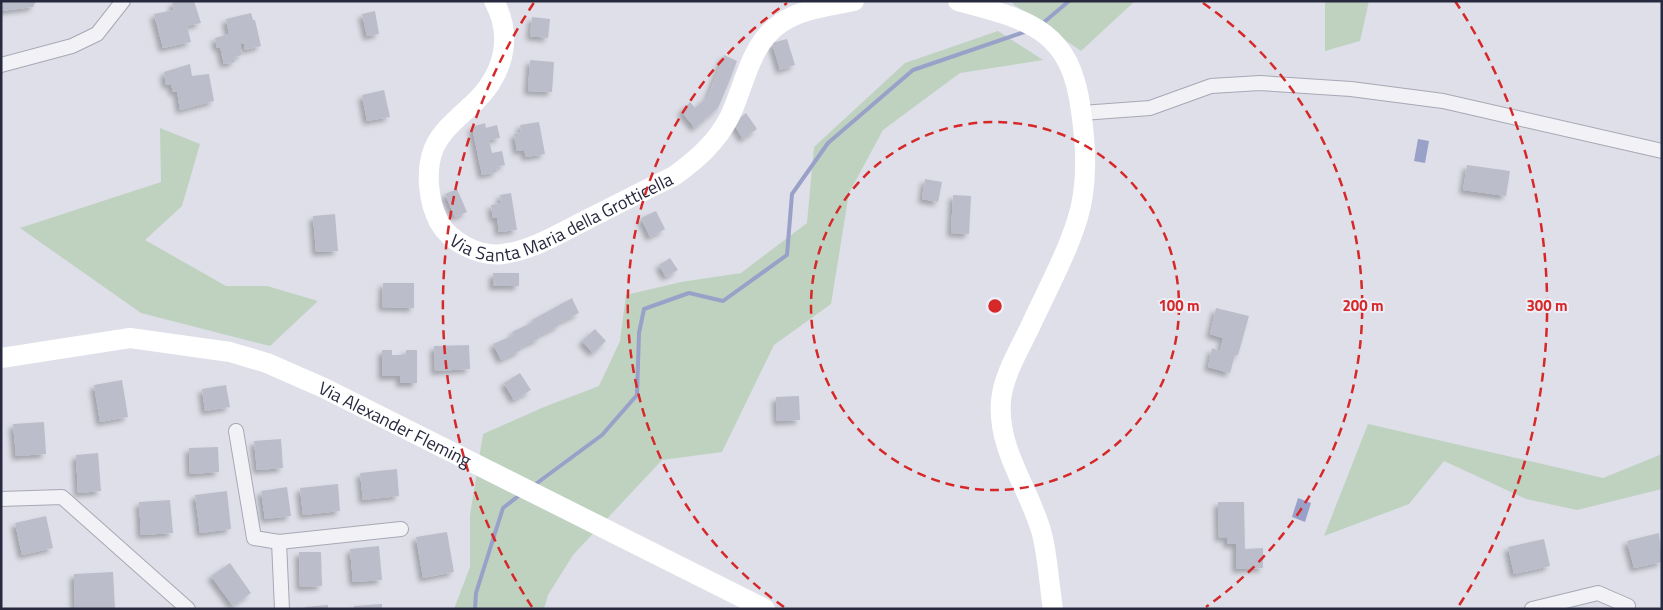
<svg xmlns="http://www.w3.org/2000/svg" width="1663" height="610" font-family="'Titillium Web',sans-serif">
<defs>
<filter id="shadow"><feDropShadow dx="-4" dy="4" stdDeviation="2.5" flood-color="#0004"/></filter>
</defs>
<rect width="100%" height="100%" fill="#dedfe8"/>
<!-- green -->
<g fill="#bfd2c0">
<path d="M1013,1H1135L1081,51L1013,4Z"/>
<path d="M1325,1H1369L1360,41L1325,51Z"/>
<path d="M998,31L1043,60L960,73L883,130L849,193L831,304L774,345L722,452L662,460L573,555L548,595L544,609H454L470,567V515L483,434L544,407L599,386L620,341L626,295L681,282L741,273L807,223L814,147L905,63Z"/>
<path d="M160,128L200,144L182,206L145,240L226,286H267L318,301L270,346L141,313L20,228L161,182Z"/>
<path d="M1368,424L1603,478L1662,454V489L1577,510L1526,499L1444,461L1409,504L1324,536Z"/>
</g>
<!-- water -->
<g fill="#99a1c9">
<path d="M1418,139L1429,141L1425,163L1414,161Z"/>
<path d="M1298,498L1311,503L1305,522L1292,517Z"/>
</g>
<g fill="none" stroke-linecap="round" stroke-linejoin="round">
<!-- stream -->
<g stroke="#99a1c9" stroke-width="4">
<path d="M1043,23L1069,1"/>
<path d="M533,486L602,435L637,395L639,333L644,309L689,293L723,301L787,255L792,194L828,143L913,70L1027,31"/>
<path d="M475,609L476,593L503,508L521,494"/>
</g>
</g>
<!-- building -->
<g fill="#bcbdcb" filter="url(#shadow)">
<path d="M1,1H36L33,7L1,11Z"/>
<path d="M179,1H194L201,23L187,26L191,42L163,48L154,14L174,10L172,3Z"/>
<path d="M375,11L379,34L367,36L362,14Z"/>
<path d="M251,13L253,20H255L261,46L245,50L244,43L240,44L242,55L234,57L235,62L224,64L220,47L217,48L215,38L229,34L226,19Z"/>
<path d="M532,17L550,19L548,38L530,36Z"/>
<path d="M787,39L795,65L780,70L772,43Z"/>
<path d="M724,55L737,61L729,82L718,108L695,128L681,111L690,102L695,108L708,96Z"/>
<path d="M530,60L554,62L552,92L528,91Z"/>
<path d="M190,64L192,76L209,74L214,101L180,110L177,91L173,92L171,84L166,85L164,72Z"/>
<path d="M384,90L390,117L367,121L362,95Z"/>
<path d="M746,113L757,129L743,139L733,123Z"/>
<path d="M539,122L545,154L526,157L524,150L517,151L514,134L521,132L520,125Z"/>
<path d="M485,123L486,128L497,125L500,138L489,140L492,153L502,151L505,165L496,167L497,172L482,175L472,127Z"/>
<path d="M1467,165L1510,171L1506,196L1463,190Z"/>
<path d="M925,179L942,182L938,202L922,199Z"/>
<path d="M457,189L467,212L455,217L445,194Z"/>
<path d="M511,193L517,230L499,232L497,218H493L491,205L501,203L500,195Z"/>
<path d="M953,195L971,196L969,234L951,233Z"/>
<path d="M656,211L665,229L650,237L641,218Z"/>
<path d="M335,214L338,251L316,252L313,216Z"/>
<path d="M670,258L678,270L666,277L659,265Z"/>
<rect x="493" y="273" width="26" height="13"/>
<path d="M383,283H414V308L382,307Z"/>
<path d="M572,298L579,313L558,323L560,325L539,335L540,338L520,347L521,350L501,360L493,344L514,335L512,332L533,322L532,320Z"/>
<path d="M1216,308L1249,316L1238,355H1235L1230,373L1208,367L1212,348L1220,351L1223,338L1210,334Z"/>
<path d="M595,329L606,341L593,353L582,341Z"/>
<path d="M469,345L470,369L435,371L434,346Z"/>
<path d="M382,350H392V355H406V350H417V383H400V376H382Z"/>
<path d="M520,373L531,390L514,400L504,383Z"/>
<path d="M122,380L128,417L100,422L94,385Z"/>
<path d="M226,385L230,407L205,411L202,389Z"/>
<path d="M799,396L800,420L777,421L776,397Z"/>
<path d="M44,422L46,454L16,456L13,424Z"/>
<path d="M281,439L283,468L257,470L254,441Z"/>
<path d="M218,447L219,472L190,474L189,448Z"/>
<path d="M98,453L101,491L78,493L76,455Z"/>
<path d="M397,469L399,496L363,500L360,473Z"/>
<path d="M338,484L340,511L303,515L300,488Z"/>
<path d="M287,487L291,516L265,519L261,491Z"/>
<path d="M227,491L231,529L200,533L195,495Z"/>
<path d="M170,500L173,533L141,535L139,502Z"/>
<path d="M1218,502H1244L1245,549L1263,548V568L1236,569V544H1227V537L1219,538Z"/>
<path d="M46,516L53,548L22,555L15,523Z"/>
<path d="M447,532L454,572L423,578L416,537Z"/>
<path d="M1659,533L1662,562L1634,568L1627,541Z"/>
<path d="M1544,539L1550,566L1514,574L1508,547Z"/>
<path d="M379,546L382,580L353,582L350,549Z"/>
<path d="M299,552H321L322,586L300,587Z"/>
<path d="M230,563L251,593L233,606L211,576Z"/>
<path d="M113,572L115,609H75L74,574Z"/>
<path d="M382,604V609H354V606Z"/>
<path d="M328,605V609H305V607Z"/>
</g>
<g fill="none" stroke-linecap="round" stroke-linejoin="round">
<!-- street casing -->
<g stroke="#a7a8b5" stroke-width="16">
<g id="street">
<path d="M1,65L72,46L97,34L123,1"/>
<path d="M1082,113L1150,108L1211,86L1260,83L1351,89L1443,101L1662,151"/>
<path d="M236,431L254,538L279,542L401,529"/>
<path d="M1,499L62,497L188,609"/>
<path d="M279,542L282,609"/>
<path d="M1532,609L1598,593L1628,606"/>
</g>
</g>
<!-- street -->
<use href="#street" stroke="#f1f1f6" stroke-width="14"/>
<!-- secondary -->
<g stroke="#fff" stroke-width="20">
<path id="s1" d="M494,1C514,38 503,75 474,103C460,116 442,130 434,148C425,170 428,201 439,222C450,242 479,257 503,254C533,250 560,233 586,220C616,205 645,190 674,176C696,160 716,143 729,118C745,86 749,44 781,23C801,9 831,6 854,1"/>
<path d="M958,1C1029,20 1071,29 1081,111C1085,138 1087,167 1083,194C1078,235 1047,289 1030,327C1019,350 1003,376 1001,401C997,450 1030,489 1042,534C1048,558 1049,584 1053,609"/>
<path id="s2" d="M1,358L130,338L230,352L267,363L324,388L765,609"/>
</g>
</g>
<!-- distance rings -->
<g fill="none" stroke="#d62828" stroke-width="2.5" stroke-dasharray="9 6">
<circle cx="995" cy="306" r="184"/>
<path d="M784 607A368 368 0 0 1 787 3M1203 3A368 368 0 0 1 1206 607"/>
<path d="M532 607A552 552 0 0 1 535 1M1455 1A552 552 0 0 1 1458 607"/>
</g>
<g text-anchor="middle" dominant-baseline="central" stroke-width="4" stroke-linejoin="round" paint-order="stroke">
<!-- street labels -->
<g font-size="18" fill="#27293f" stroke="#eeeff6">
<text stroke="none"><textPath href="#s1" startOffset="390">Via Santa Maria della Grotticella</textPath></text>
<text stroke="none"><textPath href="#s2" startOffset="412">Via Alexander Fleming</textPath></text>
</g>
</g>
<circle cx="995" cy="306" r="8" fill="#d62828" stroke="#eeeff6" stroke-width="2.5"/>
<g font-size="15" text-anchor="middle" font-weight="bold" fill="#d62828" stroke="#eeeff6" stroke-width="4" stroke-linejoin="round" paint-order="stroke">
<text x="1179" y="311">100 m</text>
<text x="1363" y="311">200 m</text>
<text x="1547" y="311">300 m</text>
</g>
<!-- border -->
<rect width="1663" height="610" fill="none" stroke="#27293f" stroke-width="5"/>
</svg>
